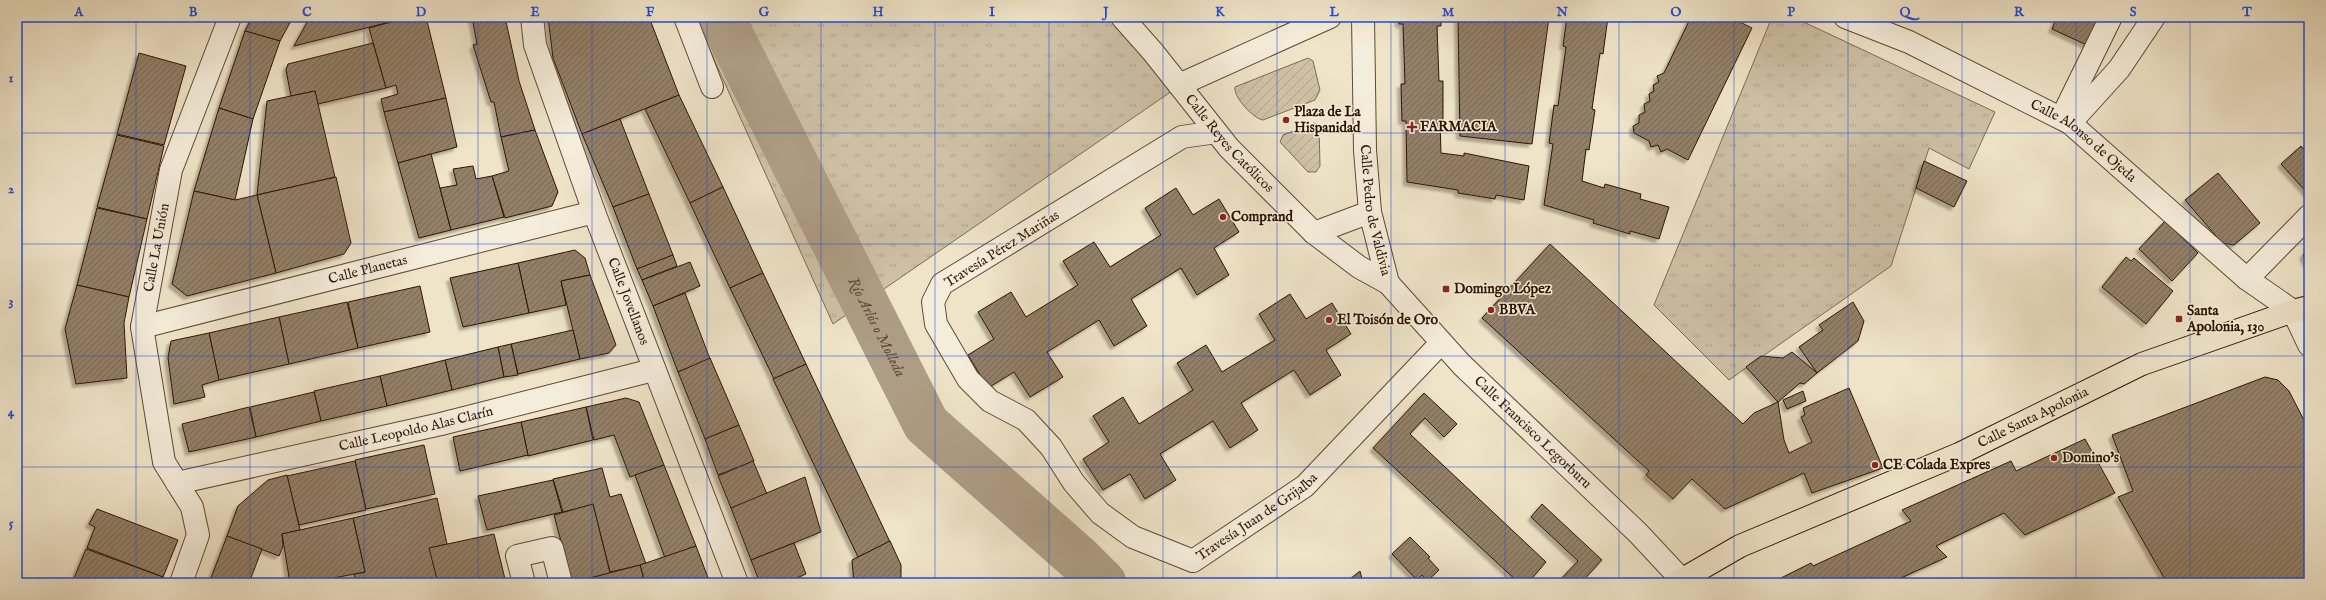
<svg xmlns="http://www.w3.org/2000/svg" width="2326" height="600" font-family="'IM FELL English',serif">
<defs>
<pattern id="park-tufts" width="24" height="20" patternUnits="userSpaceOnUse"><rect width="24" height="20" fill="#cec1a6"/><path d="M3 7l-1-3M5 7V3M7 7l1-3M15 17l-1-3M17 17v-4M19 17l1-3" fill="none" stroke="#b1a58d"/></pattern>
<pattern id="garden-furrows" width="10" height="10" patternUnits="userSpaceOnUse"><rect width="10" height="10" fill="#cec1a6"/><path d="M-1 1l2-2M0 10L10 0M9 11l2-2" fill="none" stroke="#b1a58d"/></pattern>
<pattern id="building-hatch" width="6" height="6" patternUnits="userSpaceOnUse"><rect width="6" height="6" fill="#938069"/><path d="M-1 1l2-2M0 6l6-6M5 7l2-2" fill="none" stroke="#786854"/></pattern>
<filter id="shadow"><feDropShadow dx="-3.5" dy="3.5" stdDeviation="1" flood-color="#0004"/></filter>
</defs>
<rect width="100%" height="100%" fill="#efe4c8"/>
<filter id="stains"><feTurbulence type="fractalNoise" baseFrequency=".005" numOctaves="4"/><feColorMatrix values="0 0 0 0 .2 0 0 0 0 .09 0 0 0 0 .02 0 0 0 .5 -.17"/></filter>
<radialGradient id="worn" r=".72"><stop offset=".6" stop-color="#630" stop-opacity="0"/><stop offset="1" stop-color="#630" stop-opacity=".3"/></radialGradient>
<!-- park -->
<g fill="url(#park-tufts)" stroke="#7e6a54">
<path d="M695,17H1113L1172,91L833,324Z"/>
<path d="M1772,17H1793L1995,112L1969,169L1929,148L1891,266L1729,380L1654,305Z"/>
</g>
<!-- garden -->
<g fill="url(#garden-furrows)" stroke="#7e6a54">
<path d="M1308,58L1313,61L1320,90L1315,100L1263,120C1254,119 1233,97 1235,87Z"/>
<path d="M1314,123L1319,125L1320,166L1316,172H1308L1280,142L1283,135Z"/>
</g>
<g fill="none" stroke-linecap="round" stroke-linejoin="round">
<!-- river -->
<path stroke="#ae9d85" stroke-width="47" id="s1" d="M721,17L926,424L1079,559L1103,583"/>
</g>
<!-- building -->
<g fill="url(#building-hatch)" stroke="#2f1402" filter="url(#shadow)">
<path d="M252,17H293L280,41L245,31Z"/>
<path d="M310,17H410L294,46Z"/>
<path d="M410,17H426L446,98L384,112L381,99L398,94L396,85L386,88L369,28Z"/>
<path d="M472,17H505L519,81L535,130L501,137L494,102H491L473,45L477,44Z"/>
<path d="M548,17H649L679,95L582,134L553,58Z"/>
<path d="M1399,17H1441V26H1437L1439,81H1443V122H1440L1441,153L1464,156V153L1529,166L1524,200L1496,195L1495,199L1458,193V190L1407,182L1406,121H1402L1401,84H1405L1403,24H1399Z"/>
<path d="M1458,17H1549L1532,144L1460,136Z"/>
<path d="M1567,17H1608L1603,54L1600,53L1592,109L1595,110L1589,150L1586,149L1582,181L1604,188L1605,184L1641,194L1640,199L1669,207L1659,239L1630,231V234L1593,223L1594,220L1544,205L1553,144L1549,143L1554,105L1558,106L1566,47L1563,46Z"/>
<path d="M1691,17H1730L1752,28L1688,160L1667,149L1661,152L1658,145L1651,147L1649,141L1634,133L1633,126L1639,123V115L1645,112L1644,104L1650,101L1649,94L1654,91L1653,85L1659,82L1657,76L1664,73Z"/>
<path d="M2057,17H2105L2091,47L2052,29Z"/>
<path d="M245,31L280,41L253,119L219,108Z"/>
<path d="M373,43L386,88L318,104L315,91L291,96L286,70L288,64Z"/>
<path d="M139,53L186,66L164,145L117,134Z"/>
<path d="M315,91L335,177L257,195L267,101Z"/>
<path d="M679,95L723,187L690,203L645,109Z"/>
<path d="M446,98L457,147L398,163L384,112Z"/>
<path d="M219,108L253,119L235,200L194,191Z"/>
<path d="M620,119L649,194L613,207L582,134Z"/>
<path d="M535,130L558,192L552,206L505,218L492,176L509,171L501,137Z"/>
<path d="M117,135L164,146L147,219L97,207Z"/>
<path d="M2309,142V195L2281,164L2301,146L2303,149Z"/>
<path d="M431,154L451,230L419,238L398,163Z"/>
<path d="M1924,161L1967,181L1954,207L1916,188Z"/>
<path d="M473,166L476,179L492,176L504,217L451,230L440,188L457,185L453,169Z"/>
<path d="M2218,173L2260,223L2234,245L2222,243L2185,200Z"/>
<path d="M336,177L351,243L344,254L276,273L257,195Z"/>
<path d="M723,187L763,273L730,288L690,203Z"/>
<path d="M1176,188L1193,215L1219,199L1239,232L1214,248L1229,275L1197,295L1181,268L1131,299L1147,326L1114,346L1099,320L1047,352L1063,377L1030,397L1014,372L988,388L968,355L994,339L978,312L1011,292L1026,317L1078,285L1063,261L1094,242L1110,267L1161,235L1145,208Z"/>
<path d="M194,191L235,200L257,195L276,273L187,296L172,284Z"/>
<path d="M649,194L673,255L637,269L613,207Z"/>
<path d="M97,208L147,219L129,297L77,285Z"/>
<path d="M2165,221L2198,253L2172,281L2139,249Z"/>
<path d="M1550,244L1743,424L1754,413L1778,402L1784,440L1789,453L1812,442L1801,417L1805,415L1803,408L1849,388L1883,468L1812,493L1804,473L1725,509L1692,479L1673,499L1646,475L1649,471L1482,318Z"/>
<path d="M2309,245V267L2303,255L2309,249Z"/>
<path d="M575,250L585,258L590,275L561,281L566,305L529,313L518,263Z"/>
<path d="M673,255L677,266L642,280L637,269Z"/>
<path d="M2126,257L2131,261L2134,258L2173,291L2146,324L2102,287Z"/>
<path d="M690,262L700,286L653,306L642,280Z"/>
<path d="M518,263L529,313L463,327L450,278Z"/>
<path d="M763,273L806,364L774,379L730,288Z"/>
<path d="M590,275L616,345L609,353L580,359L561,281Z"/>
<path d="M77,285L129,297L124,323L127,378L76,384L65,329Z"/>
<path d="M420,286L430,332L358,348L348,302Z"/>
<path d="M685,293L710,359L678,372L653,306Z"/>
<path d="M1290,294L1306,319L1332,303L1351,334L1326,350L1341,375L1310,395L1294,370L1241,403L1258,430L1230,448L1213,421L1160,454L1176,480L1145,499L1130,474L1103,490L1083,459L1109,442L1093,416L1123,397L1139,424L1193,390L1177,363L1206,345L1222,372L1275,340L1259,314Z"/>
<path d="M347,302L358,348L289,364L279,317Z"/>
<path d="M1853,302L1864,321L1858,341L1817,373L1799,347L1823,330L1819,325Z"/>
<path d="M279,317L289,364L219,380L209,333Z"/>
<path d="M573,330L580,359L518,374L511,344Z"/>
<path d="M209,333L219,380L202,385L205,397L174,404L168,358L171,341Z"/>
<path d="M511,344L518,375L504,377L498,347Z"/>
<path d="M498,347L504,377L452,390L445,360Z"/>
<path d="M1792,352L1817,373L1804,384L1800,383L1778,402L1746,367L1761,356L1783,358Z"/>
<path d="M710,358L739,425L705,439L678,372Z"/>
<path d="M445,360L452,390L387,406L380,376Z"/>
<path d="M806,364L890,542L858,557L773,379Z"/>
<path d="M380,376L387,406L321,421L314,391Z"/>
<path d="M2265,377L2278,380L2289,391L2309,430V583H2167L2118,497L2133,491L2112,435Z"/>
<path d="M1803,391L1806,401L1787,409L1783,400Z"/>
<path d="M314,392L321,421L256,437L250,407Z"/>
<path d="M1424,393L1457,424L1444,437L1425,418L1410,434L1546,562L1528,583H1519L1373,448Z"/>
<path d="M626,398L639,402L664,465L630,477L614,435L594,440L586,407Z"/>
<path d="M249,407L256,437L189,452L182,424Z"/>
<path d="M586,407L593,440L528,456L521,422Z"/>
<path d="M521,422L528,455L460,471L453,437Z"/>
<path d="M739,425L754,461L718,475L705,439Z"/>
<path d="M2085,439L2115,493L2025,535L2004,513L1936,546L1947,557L1890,583H1771L1811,563L1813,566L1911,521L1902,510L2011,461L2016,471Z"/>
<path d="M424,445L435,494L366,509L355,460Z"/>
<path d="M355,461L366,510L299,525L287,476Z"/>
<path d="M753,461L767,494L731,508L718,476Z"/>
<path d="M664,465L696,546L665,558L635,475Z"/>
<path d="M602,468L610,497L621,494L646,564L610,572L593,505L563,512L553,479Z"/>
<path d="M287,475L300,530L282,534L283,546L279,556L227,536L238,506L268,480Z"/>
<path d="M805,477L821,532L751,560L731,508Z"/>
<path d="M553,480L562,512L487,530L478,496Z"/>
<path d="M437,498L447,544L430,548L438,583H357L354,574L365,572L353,518Z"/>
<path d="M593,504L610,573L572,583L554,515Z"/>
<path d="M1542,504L1602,560L1581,583H1557L1578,561L1531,517Z"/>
<path d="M97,509L178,540L163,577L87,548L95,527L89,524Z"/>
<path d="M353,518L365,572L307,583H290L282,534Z"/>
<path d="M494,534L506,583H438L429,548Z"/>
<path d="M227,536L262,549L249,583H209Z"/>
<path d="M1410,537L1430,557L1428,558L1439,570L1427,581L1422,575L1417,580L1392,554Z"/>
<path d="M890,541L901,565V583H854L852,560Z"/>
<path d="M794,543L806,574L785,583H760L751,560Z"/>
<path d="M696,546L710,583H645L640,565Z"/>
<path d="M86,549L163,577L160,583H72Z"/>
<path d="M640,565L645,583H571Z"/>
<path d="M1360,571L1363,583H1345Z"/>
<path d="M799,578L801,583H785Z"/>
</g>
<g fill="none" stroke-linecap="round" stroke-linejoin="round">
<!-- street casing -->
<g stroke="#5f4834" stroke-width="24">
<g id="street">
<path id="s2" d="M532,17L535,45L594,212L737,583"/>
<path d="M685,17L712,87"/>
<path id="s3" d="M1122,17L1153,52L1229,148L1314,233L1359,267L1388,283L1462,365L1638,533L1681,579"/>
<path id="s4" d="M1363,17L1365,150L1370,212L1388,283"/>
<path id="s5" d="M1845,17L1909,42L2070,123L2247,279L2293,311L2309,345"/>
<path d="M1179,85L1330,17"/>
<path d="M2062,117L2111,17"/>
<path d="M2070,123L2119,69L2154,17"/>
<path id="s6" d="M1216,132L1182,137L942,284L933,302L936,324L968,379L990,401L1026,420L1051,447L1074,483L1100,513L1133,537L1193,561L1305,486L1441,343"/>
<path d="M1314,233L1370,212"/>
<path d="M2247,279L2309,216"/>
<path id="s7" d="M142,327L594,212"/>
<path id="s8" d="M177,483L441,424L653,370"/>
<path id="s9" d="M181,583L198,535L192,507L164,462L142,327L171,170L230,17"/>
<path d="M524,583L517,556L552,548L561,583"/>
</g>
</g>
<!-- primary casing -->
<g stroke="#2f1402" stroke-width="24">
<g id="primary">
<path id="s10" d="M1676,583L1740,546L1959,454L2142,364L2293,311L2309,307"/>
</g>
</g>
<!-- street -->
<use href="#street" stroke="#f5eddb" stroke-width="22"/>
<!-- primary -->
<use href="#primary" stroke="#efe4c8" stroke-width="22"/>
</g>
<!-- grid -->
<path fill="none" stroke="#1d4ed8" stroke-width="1" stroke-opacity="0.55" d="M136,17V583M250,17V583M364,17V583M478,17V583M592,17V583M707,17V583M821,17V583M935,17V583M1049,17V583M1163,17V583M1277,17V583M1391,17V583M1505,17V583M1619,17V583M1734,17V583M1848,17V583M1962,17V583M2076,17V583M2190,17V583M17,133H2309M17,244H2309M17,356H2309M17,467H2309"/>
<!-- markers -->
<g fill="#8f2418" stroke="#f5eddb" stroke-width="1.5">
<circle cx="1286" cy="120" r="4"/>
<path d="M1410 121h4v4h4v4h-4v4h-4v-4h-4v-4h4z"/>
<circle cx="1223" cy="217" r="4"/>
<rect x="1442" y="285" width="8" height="8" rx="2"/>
<circle cx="1491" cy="310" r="4"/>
<rect x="2175" y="315" width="8" height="8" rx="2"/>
<circle cx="1329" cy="320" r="4"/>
<circle cx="2054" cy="458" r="4"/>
<circle cx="1875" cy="465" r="4"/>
</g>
<g text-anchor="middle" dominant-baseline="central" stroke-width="3" stroke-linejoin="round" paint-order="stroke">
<!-- poi labels -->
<g font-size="14" font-weight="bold" fill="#2f1402" stroke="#f5eddb" text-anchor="start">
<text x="1294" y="112">Plaza de La<tspan x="1294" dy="16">Hispanidad</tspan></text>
<text x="1420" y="127">FARMACIA</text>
<text x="1231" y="217">Comprand</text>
<text x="1454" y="289">Domingo López</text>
<text x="1499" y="310">BBVA</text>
<text x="2187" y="311">Santa<tspan x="2187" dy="16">Apolonia, 130</tspan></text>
<text x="1337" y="320">El Toisón de Oro</text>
<text x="2062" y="458">Domino's</text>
<text x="1883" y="465">CE Colada Expres</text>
</g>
<!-- street labels -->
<g font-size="14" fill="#2f1402" stroke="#f5eddb">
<text stroke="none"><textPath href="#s5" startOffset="270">Calle Alonso de Ojeda</textPath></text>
<text stroke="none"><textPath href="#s3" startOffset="166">Calle Reyes Católicos</textPath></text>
<text stroke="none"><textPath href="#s4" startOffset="194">Calle Pedro de Valdivia</textPath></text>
<text stroke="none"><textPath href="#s9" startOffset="350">Calle La Unión</textPath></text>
<text transform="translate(1002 249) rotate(-32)">Travesía Pérez Mariñas</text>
<text stroke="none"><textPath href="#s7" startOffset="233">Calle Planetas</textPath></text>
<text stroke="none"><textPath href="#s2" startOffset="301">Calle Jovellanos</textPath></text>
<text stroke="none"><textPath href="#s10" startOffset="394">Calle Santa Apolonia</textPath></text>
<text stroke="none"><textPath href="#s8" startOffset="245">Calle Leopoldo Alas Clarín</textPath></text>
<text stroke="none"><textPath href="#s3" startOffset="587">Calle Francisco Legorburu</textPath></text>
<text stroke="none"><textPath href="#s6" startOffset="796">Travesía Juan de Grijalba</textPath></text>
</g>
<!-- water labels -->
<g font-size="15" font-style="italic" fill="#624b36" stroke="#f5eddb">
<text stroke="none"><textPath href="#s1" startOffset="347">Río Arlós o Molleda</textPath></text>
</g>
</g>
<!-- margin -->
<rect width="2326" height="600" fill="none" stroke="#efe4c8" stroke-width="44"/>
<rect x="22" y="22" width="2282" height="556" fill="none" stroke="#1d4ed8" stroke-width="1.5"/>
<g font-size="13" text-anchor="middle" font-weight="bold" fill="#1d4ed8">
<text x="79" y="16">A</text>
<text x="193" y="16">B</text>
<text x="307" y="16">C</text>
<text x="421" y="16">D</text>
<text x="535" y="16">E</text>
<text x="650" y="16">F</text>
<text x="764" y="16">G</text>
<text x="878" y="16">H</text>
<text x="992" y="16">I</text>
<text x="1106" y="16">J</text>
<text x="1220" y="16">K</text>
<text x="1334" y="16">L</text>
<text x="1448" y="16">M</text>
<text x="1562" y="16">N</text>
<text x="1676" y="16">O</text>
<text x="1791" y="16">P</text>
<text x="1905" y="16">Q</text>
<text x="2019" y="16">R</text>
<text x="2133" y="16">S</text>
<text x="2247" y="16">T</text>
<text x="11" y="82">1</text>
<text x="11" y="193">2</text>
<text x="11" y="305">3</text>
<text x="11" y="416">4</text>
<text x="11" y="527">5</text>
</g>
<rect width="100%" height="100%" filter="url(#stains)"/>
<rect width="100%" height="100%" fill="url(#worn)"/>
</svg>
